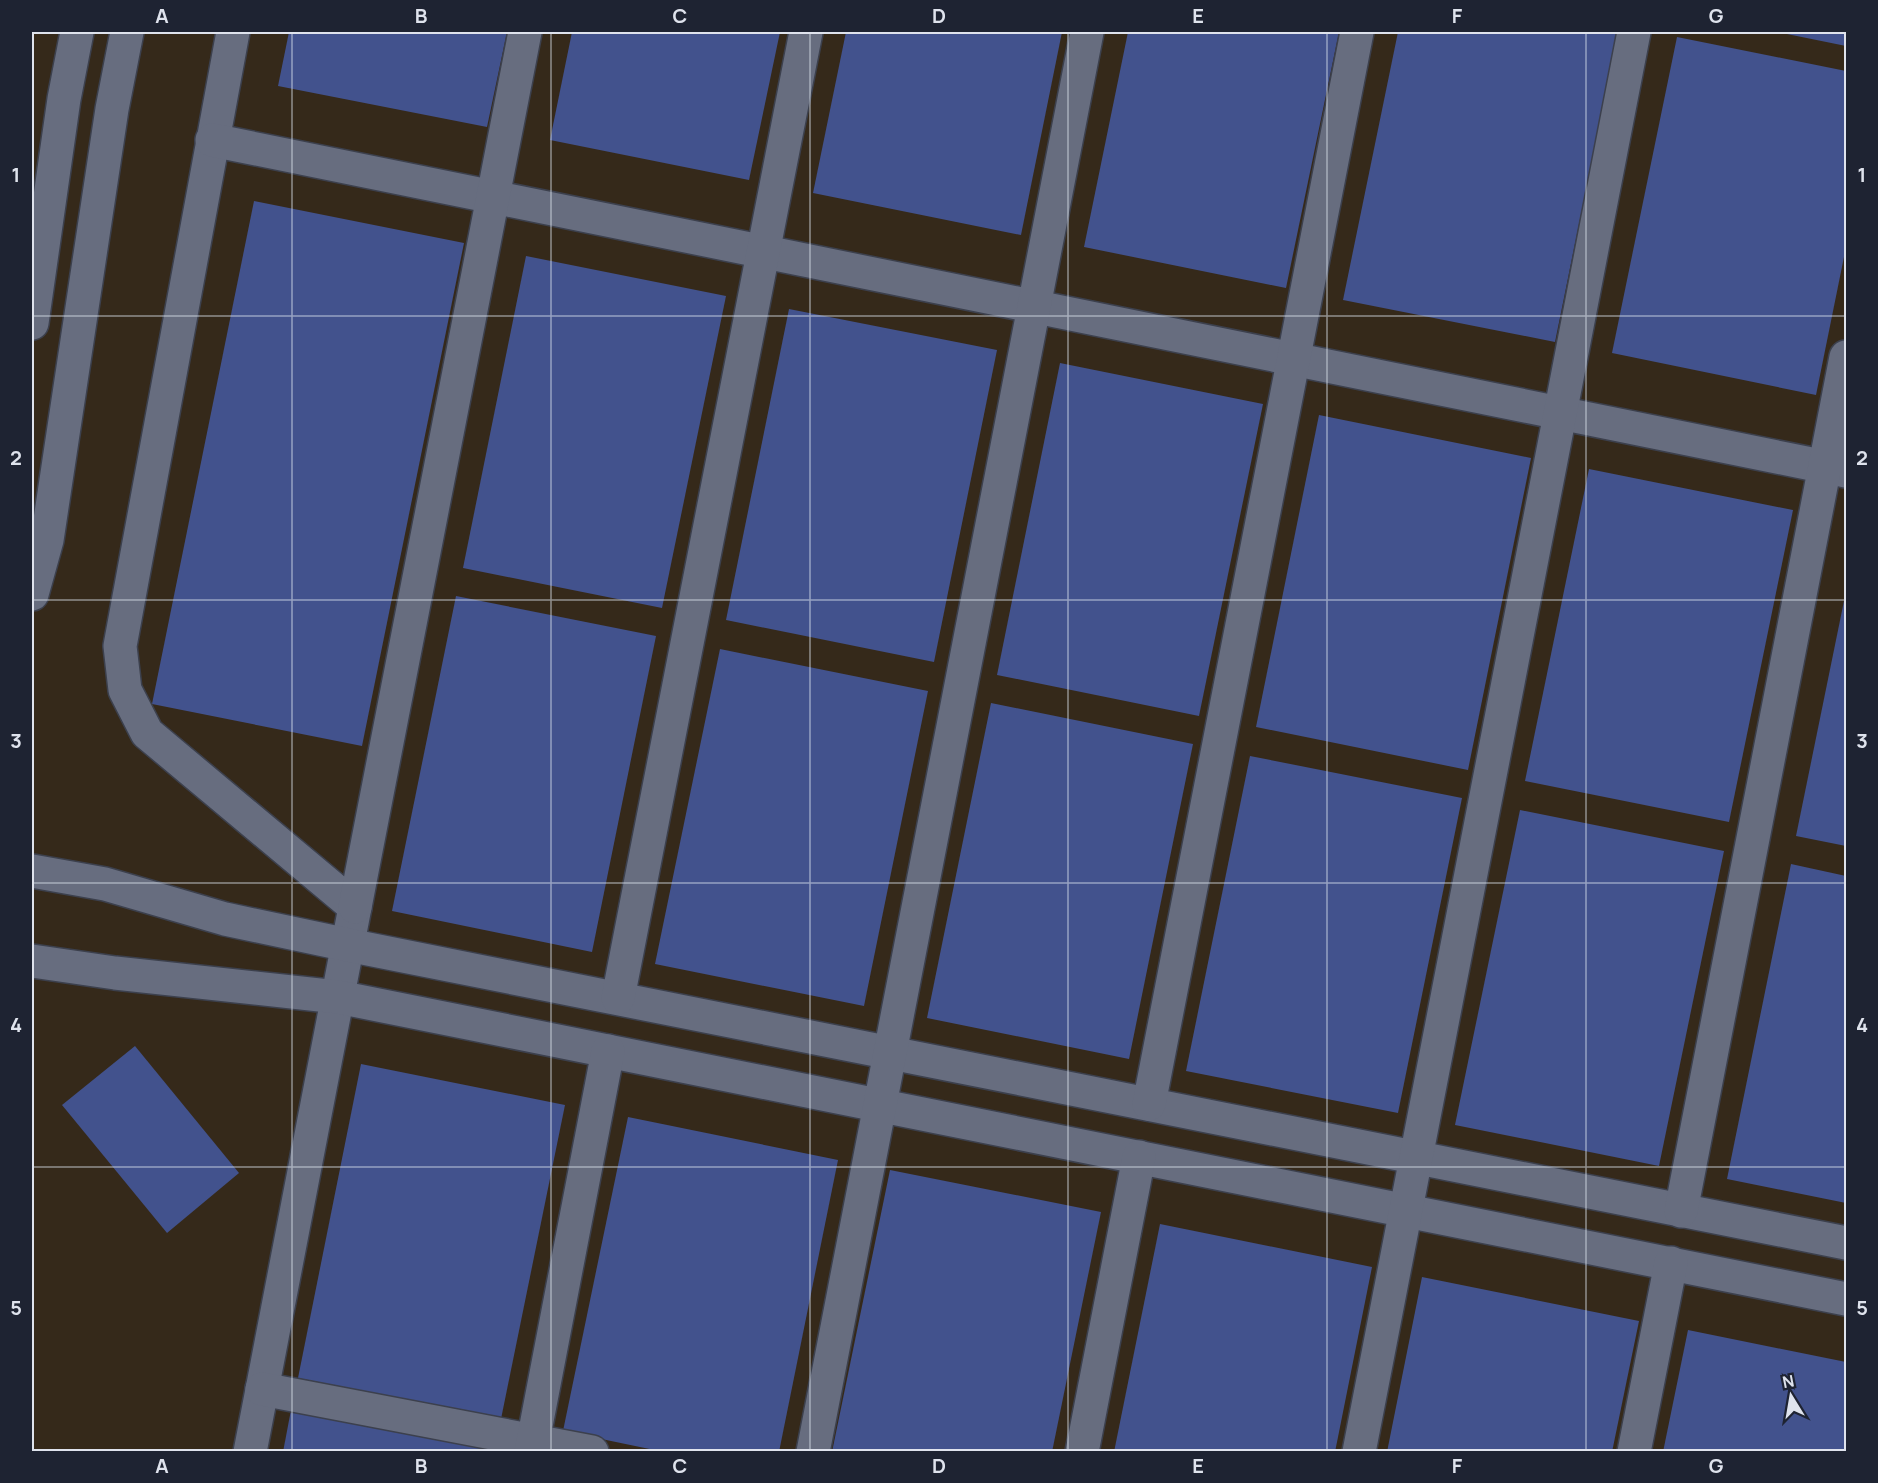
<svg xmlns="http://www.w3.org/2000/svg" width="1878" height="1483" font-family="Manrope,sans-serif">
<rect width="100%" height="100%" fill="#1e2332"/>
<!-- industrial -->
<rect fill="#35291a" x="32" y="32" width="1814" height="1419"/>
<!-- building -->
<g fill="#42528d">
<path d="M289,32H507L487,127L278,86Z"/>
<path d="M572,32H780L749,180L550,140Z"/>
<path d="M846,32H1062L1021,235L813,193Z"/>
<path d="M1128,32H1339L1286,288L1084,247Z"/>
<path d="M1398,32H1618L1555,342L1343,300Z"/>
<path d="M1782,32H1846V46L1782,33Z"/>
<path d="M1677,37L1846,71V247L1816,395L1612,353Z"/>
<path d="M254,201L464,243L362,746L152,704Z"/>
<path d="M526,256L726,296L662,608L463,568Z"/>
<path d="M789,309L997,350L934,662L726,620Z"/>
<path d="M1060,363L1263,404L1199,716L997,675Z"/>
<path d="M1319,415L1531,458L1468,770L1256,727Z"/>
<path d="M1589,469L1793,510L1729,822L1525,781Z"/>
<path d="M456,596L656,636L592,952L392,911Z"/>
<path d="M1845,596H1846V846L1796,836Z"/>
<path d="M720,649L928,691L864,1006L655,964Z"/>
<path d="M991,703L1193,744L1129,1059L927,1018Z"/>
<path d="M1250,756L1462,798L1398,1113L1186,1071Z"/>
<path d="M1520,810L1724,851L1659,1166L1455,1125Z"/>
<path d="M1791,864L1846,876V1203L1727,1179Z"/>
<path d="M135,1046L239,1173L167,1233L62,1105Z"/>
<path d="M361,1064L565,1105L501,1419L298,1378Z"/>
<path d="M628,1117L838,1160L779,1452H664L563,1431Z"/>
<path d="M890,1170L1101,1212L1052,1452H832Z"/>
<path d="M1160,1224L1372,1267L1335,1452H1114Z"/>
<path d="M1422,1277L1639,1321L1612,1452H1387Z"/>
<path d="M1688,1330L1846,1362V1452H1663Z"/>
<path d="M291,1410L494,1450V1452H283Z"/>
</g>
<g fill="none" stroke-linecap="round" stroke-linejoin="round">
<!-- minor casing -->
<g stroke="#3c404d" stroke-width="36">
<g id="minor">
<path d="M233,32L120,646L125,690L147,733L355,907L250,1452"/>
<path d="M212,140L1846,471"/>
<path d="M32,323L64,99L77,32"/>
<path d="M32,594L47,540L112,109L127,32"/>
<path d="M32,871L105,884L225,919L348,945L1846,1243"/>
<path d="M355,907L525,32"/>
<path d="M32,961L115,973L338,997L1846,1299"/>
<path d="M618,998L806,32"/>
<path d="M1149,1104L1357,32"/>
<path d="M1681,1211L1846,357"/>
<path d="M262,1389L592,1452"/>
<path d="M531,1452L608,1051"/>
<path d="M813,1452L1087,32"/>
<path d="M1082,1452L1139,1157"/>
<path d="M1359,1452L1634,32"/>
<path d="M1634,1452L1671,1263"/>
</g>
</g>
<!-- minor -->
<use href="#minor" stroke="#676d7f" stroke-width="33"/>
</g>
<!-- grid -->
<path fill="none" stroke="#dfe3ed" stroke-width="1.5" stroke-opacity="0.55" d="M292,32V1452M551,32V1452M810,32V1452M1068,32V1452M1327,32V1452M1586,32V1452M32,316H1846M32,600H1846M32,883H1846M32,1167H1846"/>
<!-- border -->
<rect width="1878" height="1483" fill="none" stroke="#1e2332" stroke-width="66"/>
<!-- north arrow -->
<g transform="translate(1791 1396) rotate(349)" stroke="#1e2332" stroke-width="4.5" paint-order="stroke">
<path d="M0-4.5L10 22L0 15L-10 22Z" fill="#dfe3ed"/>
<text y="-9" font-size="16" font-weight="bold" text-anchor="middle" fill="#dfe3ed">N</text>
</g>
<rect x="33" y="33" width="1812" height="1417" fill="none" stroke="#dfe3ed" stroke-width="2"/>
<g font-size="20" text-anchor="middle" font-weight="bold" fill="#dfe3ed">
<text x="162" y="23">A</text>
<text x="421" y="23">B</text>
<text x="680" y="23">C</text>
<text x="939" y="23">D</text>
<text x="1198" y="23">E</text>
<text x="1457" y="23">F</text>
<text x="1716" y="23">G</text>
<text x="16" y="182">1</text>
<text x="1862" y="182">1</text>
<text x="16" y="465">2</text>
<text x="1862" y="465">2</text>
<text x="16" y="748">3</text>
<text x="1862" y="748">3</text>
<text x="16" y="1032">4</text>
<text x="1862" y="1032">4</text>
<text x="16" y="1315">5</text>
<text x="1862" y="1315">5</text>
<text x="162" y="1473">A</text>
<text x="421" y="1473">B</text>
<text x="680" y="1473">C</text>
<text x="939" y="1473">D</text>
<text x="1198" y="1473">E</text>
<text x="1457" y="1473">F</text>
<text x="1716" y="1473">G</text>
</g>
</svg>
